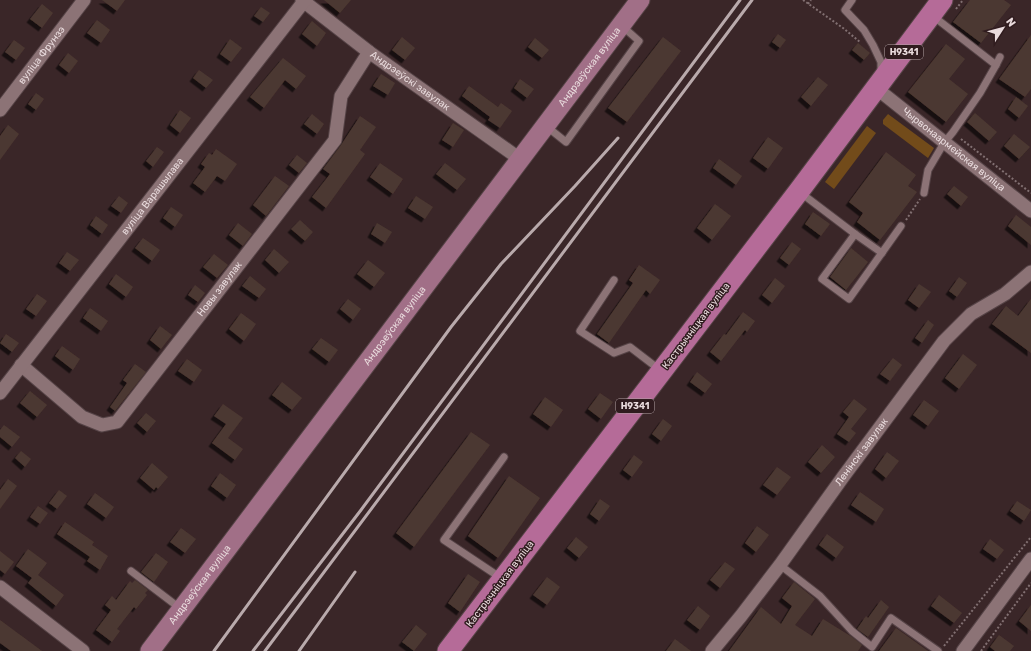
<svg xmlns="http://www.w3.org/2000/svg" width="1031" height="651" font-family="Rubik,sans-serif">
<defs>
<filter id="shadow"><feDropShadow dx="-3.5" dy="3.5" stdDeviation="0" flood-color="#0009"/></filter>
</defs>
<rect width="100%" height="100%" fill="#3a2628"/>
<!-- green -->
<g fill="#724b1a">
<path d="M888,114L934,148L928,158L883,124V120Z"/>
<path d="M867,126L876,133L834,189L825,182Z"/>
</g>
<!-- building -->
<g fill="#4c3831" filter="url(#shadow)">
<path d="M102,0H125L117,11Z"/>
<path d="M324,0H351L340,13Z"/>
<path d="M970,0H1004L1011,5L981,43L953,22Z"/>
<path d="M42,4L53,13L42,28L30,19Z"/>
<path d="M261,7L270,13L263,22L254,16Z"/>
<path d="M97,20L110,30L101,43L87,33Z"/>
<path d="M312,21L326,33L317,46L302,34Z"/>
<path d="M778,34L786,40L780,48L772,42Z"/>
<path d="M1031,35V89L1025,97L999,79Z"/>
<path d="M402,37L415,48L405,60L392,50Z"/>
<path d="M663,37L681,51L627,122L608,108Z"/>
<path d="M535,38L549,50L542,58L528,47Z"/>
<path d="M230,39L242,48L231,62L220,54Z"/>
<path d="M14,40L25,48L16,60L5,52Z"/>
<path d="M858,43L870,53L864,60L852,50Z"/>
<path d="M946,44L965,59L949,79L968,94L946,122L908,92Z"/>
<path d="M68,53L78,61L69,73L59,65Z"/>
<path d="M283,58L306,76L296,89L285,80L264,108L250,97Z"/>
<path d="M199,70L213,80L206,88L193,78Z"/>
<path d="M381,74L395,83L388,95L373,86Z"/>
<path d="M818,77L828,85L811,106L801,97Z"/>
<path d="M520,79L534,89L527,98L514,88Z"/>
<path d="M469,86L498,107L501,103L512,111L500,128L488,120L490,117L462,96Z"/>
<path d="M36,93L44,99L36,110L28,104Z"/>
<path d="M1016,97L1028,106L1019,118L1008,109Z"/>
<path d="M180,110L191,118L180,133L170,125Z"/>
<path d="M975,113L997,132L989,141L967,122Z"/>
<path d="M312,114L324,124L317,134L304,124Z"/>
<path d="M360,116L376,127L360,150L365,154L326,208L312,197L330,174L323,169L341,145Z"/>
<path d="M453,123L464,130L453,147L442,140Z"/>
<path d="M8,125L19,134L0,160V136Z"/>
<path d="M1014,134L1030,147L1019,159L1004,146Z"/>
<path d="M768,137L783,148L768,169L753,158Z"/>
<path d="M157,147L164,152L153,167L146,161Z"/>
<path d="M216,149L237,164L225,181L217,176L205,192L193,183L205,167L201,164L209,153L212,155Z"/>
<path d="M886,152L916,175L908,186L917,192L880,240L857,222L863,213L849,202Z"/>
<path d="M297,155L307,163L299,173L289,165Z"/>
<path d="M719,159L742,176L736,185L713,168Z"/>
<path d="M380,163L403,179L393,194L370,177Z"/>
<path d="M445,163L466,179L457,190L436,174Z"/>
<path d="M275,176L289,186L266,216L253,205Z"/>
<path d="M954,186L968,197L961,206L947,194Z"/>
<path d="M119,196L128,203L121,213L111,206Z"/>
<path d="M416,196L433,207L425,219L408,208Z"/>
<path d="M715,204L731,216L712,240L697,228Z"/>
<path d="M171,207L183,215L175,227L163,218Z"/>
<path d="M813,212L830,224L821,236L805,224Z"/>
<path d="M1016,215L1031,227V245L1008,226Z"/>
<path d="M96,216L108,225L102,234L90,225Z"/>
<path d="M300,220L313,232L305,241L291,229Z"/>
<path d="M238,223L252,234L243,246L229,235Z"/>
<path d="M377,223L392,232L385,243L371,234Z"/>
<path d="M143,238L160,250L152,261L135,248Z"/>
<path d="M792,242L801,249L789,265L780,258Z"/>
<path d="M851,248L868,262L846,290L830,277Z"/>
<path d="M274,249L289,262L279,273L265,260Z"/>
<path d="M67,252L79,260L70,271L59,263Z"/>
<path d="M214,254L228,265L217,278L203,267Z"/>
<path d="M368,260L385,273L374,287L357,274Z"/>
<path d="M639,265L660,280L650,294L646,290L609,343L597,334L633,283L629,280Z"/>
<path d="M116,274L133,287L126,297L109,284Z"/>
<path d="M250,276L266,289L259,298L242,286Z"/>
<path d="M959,277L967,283L957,297L949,291Z"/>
<path d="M775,278L785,286L772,303L762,295Z"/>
<path d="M919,284L931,292L919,308L908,300Z"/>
<path d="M195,285L205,293L198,302L188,295Z"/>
<path d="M37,294L47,301L36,316L26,309Z"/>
<path d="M348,299L361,309L353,320L340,309Z"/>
<path d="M1031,299V353L992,324L1006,306L1018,316Z"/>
<path d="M90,308L108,321L101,331L83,318Z"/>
<path d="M743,312L755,321L747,332L745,330L721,361L710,352L724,334L726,335Z"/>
<path d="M241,313L256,324L244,341L229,329Z"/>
<path d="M928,320L934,325L922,343L915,338Z"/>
<path d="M160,326L172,335L161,349L150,340Z"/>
<path d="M6,334L19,343L12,352L0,343Z"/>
<path d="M321,338L338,350L329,362L312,349Z"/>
<path d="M62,346L80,359L73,370L55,356Z"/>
<path d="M963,354L977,365L959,389L945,378Z"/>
<path d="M893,358L902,365L890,381L880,374Z"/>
<path d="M187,359L202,370L194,382L178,371Z"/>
<path d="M135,364L146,372L115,411L110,407L127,383L123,380Z"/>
<path d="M697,372L712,384L705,393L690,382Z"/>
<path d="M282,382L302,398L292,410L272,395Z"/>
<path d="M30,391L47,405L37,417L20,403Z"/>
<path d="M600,393L613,402L601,419L588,409Z"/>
<path d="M545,397L563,410L551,427L533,414Z"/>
<path d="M854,399L867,409L851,429L856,433L849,442L837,434L849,417L843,412Z"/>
<path d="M924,400L939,411L928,426L913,415Z"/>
<path d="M223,404L243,418L228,438L243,449L235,460L212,443L226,424L214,416Z"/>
<path d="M146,413L156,421L147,432L137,423Z"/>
<path d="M663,419L672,426L661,441L652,434Z"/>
<path d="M4,425L20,437L12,447L0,437V430Z"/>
<path d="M471,432L490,445L414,547L396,533Z"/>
<path d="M822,445L835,457L821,473L808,462Z"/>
<path d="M21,451L31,459L25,467L15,458Z"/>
<path d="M887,452L899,461L886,478L875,469Z"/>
<path d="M634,455L643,462L632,477L623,470Z"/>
<path d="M152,463L168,477L158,489L156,487L154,490L140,478Z"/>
<path d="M777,467L791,477L777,495L763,485Z"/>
<path d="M220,473L236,485L227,498L211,486Z"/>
<path d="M509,476L540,498L498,558L468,536Z"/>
<path d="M8,479L17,486L0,509V490Z"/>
<path d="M59,490L67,496L57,509L49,503Z"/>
<path d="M860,492L884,509L876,522L851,505Z"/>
<path d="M95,493L114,507L106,518L87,504Z"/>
<path d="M600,499L610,506L599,521L590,514Z"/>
<path d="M1017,501L1031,510L1024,521L1010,511Z"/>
<path d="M38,506L48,513L40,524L30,517Z"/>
<path d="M65,522L94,542L92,545L108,556L100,570L87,561L90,557L57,534Z"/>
<path d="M757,526L769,535L756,552L745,543Z"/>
<path d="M181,528L196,539L185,553L170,542Z"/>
<path d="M827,534L844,547L836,558L819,545Z"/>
<path d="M576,537L588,547L579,558L567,548Z"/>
<path d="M990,539L1004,550L997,559L983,549Z"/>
<path d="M28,549L47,563L38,575L64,595L56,606L28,583L32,578L16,566Z"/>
<path d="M0,551L14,562L5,574L0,570Z"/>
<path d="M156,553L168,562L154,582L141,572Z"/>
<path d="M725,562L735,569L720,588L710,580Z"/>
<path d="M468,574L480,582L460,612L448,603Z"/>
<path d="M547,577L560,587L547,605L533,595Z"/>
<path d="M135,580L148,590L145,593L147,595L136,609L134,607L117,629L120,631L112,642L96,630L111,610L105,605L112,596L116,600L130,581L132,583Z"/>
<path d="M794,582L815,599L795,625L812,636L823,619L852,637L862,645L858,651H729L761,607L781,624L792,606L782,598Z"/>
<path d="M939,595L962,613L954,623L931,606Z"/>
<path d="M881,600L889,607L868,637L857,629L866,616L868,618Z"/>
<path d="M1031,605V631L1019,621Z"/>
<path d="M698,606L710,616L700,630L687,620Z"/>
<path d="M0,620L42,651H11L0,643Z"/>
<path d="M416,625L427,634L414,651L402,642Z"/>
<path d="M896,628L928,651H879Z"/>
<path d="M999,635L1014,646L1010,651H995L990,647Z"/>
<path d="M675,639L691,651H666Z"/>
</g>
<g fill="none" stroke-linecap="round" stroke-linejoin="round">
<!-- lane casing -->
<g stroke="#554346" stroke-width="9">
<g id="lane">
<path d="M852,0L845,10L864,30L873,45L881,62V72"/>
<path d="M996,65L1000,57"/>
<path d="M546,126L566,142L639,41L622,26"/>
<path d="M801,193L855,234L822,279L849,299L901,226"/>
<path d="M924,193L928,170L944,143L953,132L980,93L996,65L933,16"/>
<path d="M855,234L882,253"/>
<path d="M614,280L580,331L614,353L630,347L660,370"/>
<path d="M780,565L820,596L852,631L872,647L891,618L938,651"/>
<path d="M131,571L181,609"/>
<path d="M501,578L444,540L504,457"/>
</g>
</g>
<!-- street casing -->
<g stroke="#554346" stroke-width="15">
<g id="street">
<path id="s1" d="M302,0L369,52L520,159"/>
<path id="s2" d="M876,88L1031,211"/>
<path id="s3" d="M0,110L84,0"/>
<path id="s4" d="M21,365L82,417L102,425L117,422L335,140L341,96L369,52"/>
<path id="s5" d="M0,393L305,0"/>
<path d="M0,587L83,651"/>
<path id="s6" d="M712,651L741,616L780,565L843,477L944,341L971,314L1005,294L1031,272"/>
<path d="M963,651L1031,559"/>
</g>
</g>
<!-- secondary casing -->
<g stroke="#554346" stroke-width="21">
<g id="secondary">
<path id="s7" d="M150,651L640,0"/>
</g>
</g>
<!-- primary casing -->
<g stroke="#554346" stroke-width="23">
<path id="primary" d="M448,651L799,191L942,0"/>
</g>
<!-- path -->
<g stroke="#816f71" stroke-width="2" stroke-dasharray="2 2" stroke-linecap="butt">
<path d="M803,0L843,28L860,42"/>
<path d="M808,4L811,0"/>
<path d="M956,9L963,0"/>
<path d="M961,139L1031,193"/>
<path d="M906,220L920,199"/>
<path d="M944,646L1031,537"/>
<path d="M981,651L1031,583"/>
</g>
<!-- lane -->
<use href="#lane" stroke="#8c7376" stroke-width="7"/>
<!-- street -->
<use href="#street" stroke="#8c7376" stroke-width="13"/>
<!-- secondary -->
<use href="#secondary" stroke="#a16f87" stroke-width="19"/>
<!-- primary -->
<use href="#primary" stroke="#b56b98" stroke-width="21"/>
<!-- rail -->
<g stroke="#b9aaac" stroke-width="3">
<path d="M214,651L451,327L501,264L575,186L618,138"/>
<path d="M253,651L361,510L740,0"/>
<path d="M265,651L752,0"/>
<path d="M299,651L355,572"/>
</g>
</g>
<g text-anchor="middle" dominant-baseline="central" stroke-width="3" stroke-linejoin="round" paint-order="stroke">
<!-- shield labels -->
<g fill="#301c1f" stroke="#b2a2a4" stroke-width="1">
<rect x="885" y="45" width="38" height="14" rx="3"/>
<rect x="616" y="399" width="38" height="14" rx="3"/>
</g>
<g font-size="9" font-weight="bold" fill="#e9dbdd">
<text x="904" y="52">Н9341</text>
<text x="635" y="406">Н9341</text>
</g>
<!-- street labels -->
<g font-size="10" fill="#e9dbdd" stroke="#301c1f">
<text stroke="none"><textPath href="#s3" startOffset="69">вуліца Фрунзэ</textPath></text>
<text stroke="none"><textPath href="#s7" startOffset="731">Андрэеўская вуліца</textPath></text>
<text stroke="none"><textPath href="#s1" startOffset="135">Андрэеўскі завулак</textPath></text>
<text stroke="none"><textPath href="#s2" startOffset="99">Чырвонаармейская вуліца</textPath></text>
<text stroke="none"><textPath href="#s5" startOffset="249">вуліца Варашылава</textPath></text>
<text stroke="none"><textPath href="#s4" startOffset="285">Новы завулак</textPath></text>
<text stroke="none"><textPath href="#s7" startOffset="407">Андрэеўская вуліца</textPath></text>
<text transform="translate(696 326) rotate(-53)">Кастрычніцкая вуліца</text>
<text stroke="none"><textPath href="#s6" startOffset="249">Ленінскі завулак</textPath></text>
<text stroke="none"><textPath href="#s7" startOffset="83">Андрэеўская вуліца</textPath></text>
<text transform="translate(500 584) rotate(-53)">Кастрычніцкая вуліца</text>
</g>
</g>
<!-- north arrow -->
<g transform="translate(1003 28) rotate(54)" stroke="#301c1f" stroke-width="3" paint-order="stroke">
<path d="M0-3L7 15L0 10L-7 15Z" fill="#e9dbdd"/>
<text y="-6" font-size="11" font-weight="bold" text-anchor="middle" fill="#e9dbdd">N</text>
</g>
</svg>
